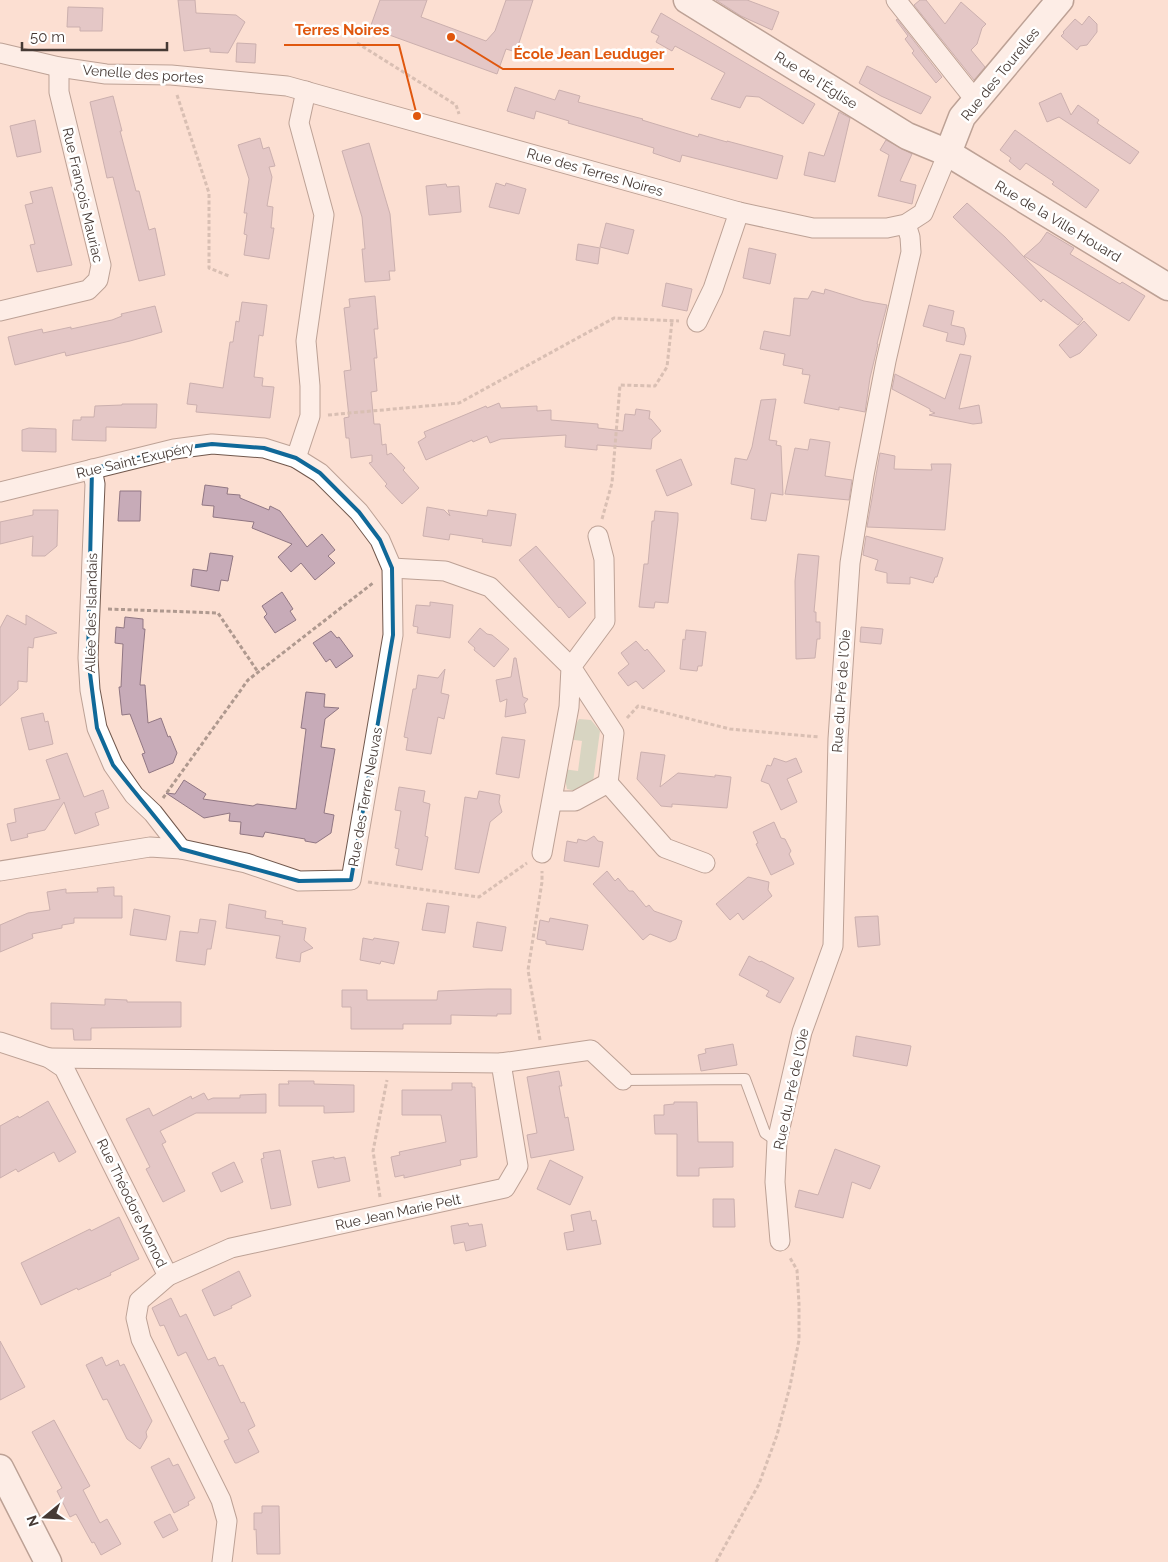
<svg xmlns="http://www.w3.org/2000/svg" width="1168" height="1562" font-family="Raleway,sans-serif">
<rect width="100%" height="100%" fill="#fcdfd2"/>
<!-- green -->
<path fill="#aecbaf" d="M579,719L591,720L600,731L593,782L580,792L567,789L563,769L578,771L582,741L567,739Z"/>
<!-- building -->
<g fill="#c7abb8" stroke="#917783">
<path d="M178,0H195L196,13L236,15L245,22L228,53L210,52V48L184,51Z"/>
<path d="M380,0H427L421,17L486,41L495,31L506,0H533L516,52L506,49L497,74L370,28Z"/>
<path d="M716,0H747L779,12L772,30L741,16Z"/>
<path d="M920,0H926L945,24L961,2L986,24L982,28L977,44L971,50L985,67L974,80L914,5Z"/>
<path d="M68,7L103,8L102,31H80V27H67Z"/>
<path d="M661,13L815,104L803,124L759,97L746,96L740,108L711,99L725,73L675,46L672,51L656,42L659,36L651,32Z"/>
<path d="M1089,16L1097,24V32L1087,45L1080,46L1077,50L1061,36L1064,33L1063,32L1075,19L1082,25Z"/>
<path d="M897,19L942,77L936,83L912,53L914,51L905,39L908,36L896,20Z"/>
<path d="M237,43L256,44L255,63L236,62Z"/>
<path d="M867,66L931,97L921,114L881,96L859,83Z"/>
<path d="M515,87L555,100L559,90L580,96L578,102L643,119L642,120L698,137L699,134L727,142V141L783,156L777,179L682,155L680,162L653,153L654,148L568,123L569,121L536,111L534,119L507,111Z"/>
<path d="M1061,93L1071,115L1078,105L1099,120L1097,123L1139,152L1130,164L1059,117L1047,122L1039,103Z"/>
<path d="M113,96L122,131H120L136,191H139L149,230L155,228L165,275L139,281L113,177L107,178L90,102Z"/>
<path d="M839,112L850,118L835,182L804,175L809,152L824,156Z"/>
<path d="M35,120L41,152L17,157L10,126Z"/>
<path d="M1015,130L1099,190L1086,208L1052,184L1054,182L1026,163L1020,170L1009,161L1011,158L1000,150Z"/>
<path d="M260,138L263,149L269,147L275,166L269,167L272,177L267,206L273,207L271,228H274L269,259L244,255L247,235L244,234L247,213H244L249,179L238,145Z"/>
<path d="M886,140L912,154L900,181L916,185L912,204L878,196L889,155L880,150Z"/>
<path d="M369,143L390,214L395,271H389L390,280L365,282L362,249H365L362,217L342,151Z"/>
<path d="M496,183L505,186L506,183L526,189L519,214L489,207Z"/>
<path d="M446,184L447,187L459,186L461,212L429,215L426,186Z"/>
<path d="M52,187L72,265L37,272L30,245L35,244L25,205L33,203L30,192Z"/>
<path d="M967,203L1005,237L1083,319L1078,325L1043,299L1041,302L953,217Z"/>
<path d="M606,223L634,230L628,254L600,247Z"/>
<path d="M1047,232L1074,248L1070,254L1120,284L1122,282L1145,296L1129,321L1024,256L1040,242Z"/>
<path d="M578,244L600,248L598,264L576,260Z"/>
<path d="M749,248L776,254L770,284L743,278Z"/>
<path d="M666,283L692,289L687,311L662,306Z"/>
<path d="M825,289L864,301L887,305L877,344H878L870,378L865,412L839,407V410L804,403L810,375L802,374L803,369L783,365L785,354L760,349L764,331L790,336L794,298L808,299L812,291L824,294Z"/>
<path d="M375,296L378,329H374L377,358H374L377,391L371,392L374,424H380L382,445L386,444L387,455L391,453L405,468L403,470L419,488L402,504L385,486L387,484L369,463L372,462V455L351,458L349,438H346L344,418L349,417L344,371L351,370L344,308L350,307L349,299Z"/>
<path d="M242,302L267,305L263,336L259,335L254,377L263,378L262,386L274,387L270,418L196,412L197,405L187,404L190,383L223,388L230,342H233L236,321L239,322Z"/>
<path d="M929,305L954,311L951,325L964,328L966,336L964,345L946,341L948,333L923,326Z"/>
<path d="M155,306L162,332L130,341L66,356L65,352L15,365L8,337L42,329L43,333L71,327V329L112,320L122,316L121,314Z"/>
<path d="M1084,321L1097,335L1080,353L1070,358L1059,345Z"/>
<path d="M960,354L971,356L959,409L979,405L982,423L973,424L929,415L935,413L930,411V409L892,389L895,374L945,399Z"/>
<path d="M776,399L769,440L777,441L776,445L781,446L783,495L771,493L766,521L751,519L755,489L731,484L735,458L747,460L752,447L761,400Z"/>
<path d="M499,403L501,408L537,406V411L551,410V420L598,424V428L623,431L625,414L635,415L636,409L650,411L649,419H651L661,431L652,439L651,449L597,445V450L565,447L566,435L501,439L490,443L487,436L473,442L472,440L426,460L418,442L426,437L424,432L486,406L487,408Z"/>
<path d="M122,404H157L156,428L106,427V441L72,440L73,420H81V417H94L95,406L122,405Z"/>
<path d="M29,428L56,429V452L22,451V430Z"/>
<path d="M810,439L830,442L825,476L852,480L849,500L785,494L795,448L808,450Z"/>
<path d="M880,453L895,456L894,469L932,470L931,464H951L945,530L867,527Z"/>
<path d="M681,459L692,485L667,496L656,470Z"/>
<path d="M205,485L228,488L227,494L240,495V498L269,510L270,506L280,511L307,547L322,534L335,550L328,556L335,563L315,580L301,563L291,572L278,557L292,544L252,528L254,522L213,517L214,506L202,505Z"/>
<path d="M120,491H141L140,521H118Z"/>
<path d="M427,507L444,510L450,516L448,510L487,516L488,510L516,514L511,546L482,542L483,539L450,534L449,540L423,536Z"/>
<path d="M33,510H58L57,546L45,556H32L33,536L0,544V522L33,515Z"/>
<path d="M655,511L678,513V520L668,603L655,602L654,608L639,607L644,564H648L652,521H654Z"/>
<path d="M866,536L943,558L937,577H935L933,583L910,577V584L887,583V573L875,570L878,560L863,555Z"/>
<path d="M536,546L586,603L569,618L560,607L559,608L519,560Z"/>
<path d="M210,553L233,556L228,581L221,580L219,591L191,586L193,569L207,571Z"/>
<path d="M798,554L819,556L814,612H816V622H820V639H817L815,658L796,659L795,581Z"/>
<path d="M282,592L293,609L290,611L296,620L275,633L264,617L267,614L262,606Z"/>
<path d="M430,602L453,605L450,638L417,633L418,627L413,626L416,605L430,606Z"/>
<path d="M7,615L26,625V615L57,633L34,638L33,648L28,647L27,682L18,681V689L0,706V628Z"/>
<path d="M125,617L143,619V629H145L140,685H145L148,723L161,718L168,737L170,736L177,753L173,763L149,773L142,754L145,753L130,714L122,715L119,687H121L123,644L115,643L116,627L124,628Z"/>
<path d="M861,627L883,629L881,644L860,642Z"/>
<path d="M480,628L487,634L492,635L509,649L494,667L474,650L475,648L468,642Z"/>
<path d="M686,630L706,632L702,666H698L697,671L680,669L683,639L685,640Z"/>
<path d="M331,631L337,638L339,637L353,656L336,668L330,659L326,662L313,643Z"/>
<path d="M636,641L645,651L647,649L665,671L643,689L636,681L628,686L618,673L629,664L621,653Z"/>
<path d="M514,658H516L523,697L528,699L524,704L526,713L505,717L507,699L500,702L496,680L511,677Z"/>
<path d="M445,669L441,693L449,695L444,719L438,717L431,754L406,750L408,738L404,737L413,689H416L418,675L438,678Z"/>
<path d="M306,692L325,694L324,707L339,708L325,719L321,747L335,749L324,813L334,815L331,833L316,843L305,841V839L265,832L263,837L240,834L241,822L229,821L230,813L204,818L166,793L175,794L184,780L206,794L203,799L253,806L257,804L296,809L306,729L301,728Z"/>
<path d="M43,713L45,722L48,721L53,744L29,750L21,718Z"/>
<path d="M502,737L525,740L519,778L496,774Z"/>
<path d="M641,752L665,755L660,787L678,773L715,777V775L731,777L727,808L672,804V807L661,806L637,779Z"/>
<path d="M67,753L84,797L103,790L109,808L95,813L99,825L75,834L64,802L45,830L27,834L28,837L11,841L7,824L16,822L14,809L60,799L46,760Z"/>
<path d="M774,758L786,762L796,758L802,772L787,779L797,802L781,810L769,784L761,781L767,765L771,766Z"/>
<path d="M399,787L425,791L423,802L430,804L425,836L428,837L422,870L396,865L399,849L395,848L401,811L395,810Z"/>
<path d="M479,791L500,795L499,802L502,812L490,822L479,873L455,869L465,797L477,799Z"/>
<path d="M774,822L781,838L785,839L791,851L789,854L794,864L771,875L756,844L758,843L753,832Z"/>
<path d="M594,836L598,841L603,842L599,867L564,861L567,841L577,843L578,839L586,841Z"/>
<path d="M607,871L615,881L618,878L629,891H633L646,907L649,905L654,911L682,921L676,939L670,942L650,934L643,940L593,884Z"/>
<path d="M748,877L769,882L768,890L772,896L743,920L738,913L730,920L716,904Z"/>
<path d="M114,887V896H122V918H74V923L62,925V928L32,934L33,938L0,952V925L28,913L50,910L47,892L66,889V893L98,892L97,888Z"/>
<path d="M427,903L449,906L445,933L422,930Z"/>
<path d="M229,904L266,911L265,918L283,921L282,924L306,928L304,940L313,948L301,953L300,962L276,958L280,936L226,928Z"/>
<path d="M134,909L170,916L166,940L130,935Z"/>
<path d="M878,916L880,945L858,947L855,917Z"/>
<path d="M550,918L588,925L583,950L546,944V941L537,939L540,920L549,922Z"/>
<path d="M200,919L216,921L211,949H207L205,965L176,961L180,931L198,933Z"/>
<path d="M477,922L506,927L502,951L473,947Z"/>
<path d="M363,938L373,940L374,938L399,942L394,964L381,961L380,964L360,960Z"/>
<path d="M749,956L760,962L761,961L794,978L780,1003L766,996L769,991L739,975Z"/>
<path d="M488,989H511V1014H497V1016L451,1015V1024H403V1029H351V1007H342V990H367V1000H437L438,991Z"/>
<path d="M105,999L127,1000V1002H181V1027L91,1028V1040H74L73,1029H51V1003L105,1005Z"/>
<path d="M856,1036L911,1046L907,1066L853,1056Z"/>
<path d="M733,1044L737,1065L701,1071L698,1055L706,1053L705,1049Z"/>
<path d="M559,1071L562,1086H559L565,1118L568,1117L574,1150L531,1158L527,1135L537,1133L527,1077Z"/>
<path d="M288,1081H314V1084L354,1085V1112L324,1113V1106H279V1084H289Z"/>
<path d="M452,1083H472V1087H475L477,1157L460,1160L461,1165L404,1178V1175L395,1177L391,1157L400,1155L399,1152L446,1142L441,1115H402V1090H452Z"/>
<path d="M204,1093L208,1100L213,1098H240V1095L266,1094V1113H196L160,1131L166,1142L162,1144L185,1191L163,1202L146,1169L150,1167L126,1119L149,1108L153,1116L191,1096L192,1099Z"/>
<path d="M48,1101L76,1152L59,1162L54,1152L18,1172L16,1169L0,1178V1126L18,1116L19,1118Z"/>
<path d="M674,1102H697L698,1142H733V1167L699,1168V1176H677V1134H655L654,1115H664V1105L674,1104Z"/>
<path d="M835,1149L880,1166L870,1189L852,1182L843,1218L795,1207L799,1190L818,1195Z"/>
<path d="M280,1150L291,1205L271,1209L261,1159L264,1158L263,1153Z"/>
<path d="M334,1157V1159L345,1157L350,1181L318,1188L312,1161Z"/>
<path d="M550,1160L583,1177L570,1205L537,1189Z"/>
<path d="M234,1162L243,1182L221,1192L212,1173Z"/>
<path d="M713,1199H734L735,1227H713Z"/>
<path d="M590,1211L592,1221L596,1220L601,1244L567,1250L564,1233L574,1231L571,1215Z"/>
<path d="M119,1217L139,1259L110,1273L111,1275L78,1290L77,1288L41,1305L21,1263L90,1229L91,1231Z"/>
<path d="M468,1223L469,1226L482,1224L486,1246L466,1251L464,1242L454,1244L451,1226Z"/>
<path d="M239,1271L251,1296L231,1306L232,1308L214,1316L202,1290Z"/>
<path d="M171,1298L180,1317L186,1314L208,1360L215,1357L219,1366L223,1365L241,1403L244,1402L255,1426L248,1430L259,1452L237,1463H235L224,1441L229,1439L186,1352L178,1356L164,1325L160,1326L152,1308Z"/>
<path d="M0,1341L25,1387L0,1400Z"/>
<path d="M102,1357L106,1366L118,1360L120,1366L124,1364L152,1421L146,1432L147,1437L140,1449L127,1439L107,1399L103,1400L86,1365Z"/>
<path d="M54,1420L90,1486L83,1490L100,1523L107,1519L121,1544L101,1555L94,1542L92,1543L76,1514L70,1517L57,1491L62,1488L32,1432Z"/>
<path d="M169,1458L173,1466L178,1464L195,1498L188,1502L189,1505L174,1513L151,1467Z"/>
<path d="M262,1506H279L280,1554H257L256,1529L254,1530V1513H262Z"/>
<path d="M170,1514L178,1530L163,1538L154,1522Z"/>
</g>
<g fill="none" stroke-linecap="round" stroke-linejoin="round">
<!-- lane casing -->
<g stroke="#71584d" stroke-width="12">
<path id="lane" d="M623,1080L745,1079L765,1133L777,1141"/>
</g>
<!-- street casing -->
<g stroke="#71584d" stroke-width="21">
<g id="street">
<path d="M896,0L976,101"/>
<path d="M0,53L59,67L106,74L171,75L287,86L739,212L813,228H887L906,224L923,213L948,153"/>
<path d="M0,311L88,290L98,280L101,265L59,92V67"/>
<path d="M697,322L713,289L739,212"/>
<path d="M296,458L310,416V386L306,341L324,215L299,123L306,91"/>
<path d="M92,469L95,484L88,658L90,690L97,728L113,765L134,795L153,813L181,849"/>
<path d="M0,492L174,449L212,444L264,448L296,458L320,473L359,512L380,540L392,568L393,635L351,880L299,881L246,863L181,849L150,847L0,871"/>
<path d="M598,536L604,559L605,621L571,667L614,733L608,783"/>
<path d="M392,568L445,571L490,587L571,667L569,707L542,853"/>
<path d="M553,801H575L608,783L665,848L705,863"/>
<path d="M0,1042L49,1058L64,1068L168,1276"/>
<path d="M49,1058L501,1063L518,1166L505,1188L231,1248L168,1276L139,1301L136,1318L141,1339L221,1500L227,1521L222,1562"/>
<path d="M501,1063L591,1050L623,1080"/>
<path d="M780,1241L775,1182L777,1141L802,1032L833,946L838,739L850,563L864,475L886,361L911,252L910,237L906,224"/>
</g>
</g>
<!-- secondary casing -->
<g stroke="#71584d" stroke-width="29">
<g id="secondary">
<path d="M687,0L907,136L948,153L1168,287"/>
<path d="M948,153L962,117L1060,0"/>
<path d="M0,1468L48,1562"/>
</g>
</g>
<!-- path -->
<g stroke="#af998f" stroke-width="3" stroke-dasharray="4 2.5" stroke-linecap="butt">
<path d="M357,43L456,105L459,114"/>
<path d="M177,95L209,193V268L229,276"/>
<path d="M328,415L459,403L614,318L679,321"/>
<path d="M602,519L612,483L620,385L655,386L667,367L672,321"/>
<path d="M108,609L218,613L258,672"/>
<path d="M627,718L638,706L730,729L819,737"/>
<path d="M163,798L248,680L373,583"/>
<path d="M368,882L479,897L527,863"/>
<path d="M540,1040L528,970L542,882V871"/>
<path d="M380,1197L373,1151L387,1080"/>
<path d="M716,1562L759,1484L777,1435L790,1386L799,1340V1304L797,1270L789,1256"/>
</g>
<!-- lane -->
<use href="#lane" stroke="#fff" stroke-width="10"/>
<!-- street -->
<use href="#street" stroke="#fff" stroke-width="19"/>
<!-- secondary -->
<use href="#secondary" stroke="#fff" stroke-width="26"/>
</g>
<!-- marked area -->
<path d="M0 0H1168V1562H0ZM212,444L264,448L296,458L320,473L359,512L380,540L392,568L393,635L351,880L299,881L181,849L113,765L97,728L88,658L92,469L174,449Z" fill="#fcdfd2" fill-opacity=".55" fill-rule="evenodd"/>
<path fill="none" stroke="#106999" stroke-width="4" stroke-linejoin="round" d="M212,444L264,448L296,458L320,473L359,512L380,540L392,568L393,635L351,880L299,881L181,849L113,765L97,728L88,658L92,469L174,449Z"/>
<g text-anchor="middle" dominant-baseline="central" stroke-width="5" stroke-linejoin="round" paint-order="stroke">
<!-- street labels -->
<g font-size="14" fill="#463a35" stroke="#fff">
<text transform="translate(143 74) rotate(4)">Venelle des portes</text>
<text transform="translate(1000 74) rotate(-51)">Rue des Tourelles</text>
<text transform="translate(816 80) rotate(32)">Rue de l'Église</text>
<text transform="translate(595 172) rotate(16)">Rue des Terres Noires</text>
<text transform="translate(83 195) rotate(77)">Rue François Mauriac</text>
<text transform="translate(1058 221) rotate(31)">Rue de la Ville Houard</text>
<text transform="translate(135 460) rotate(-13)">Rue Saint-Exupéry</text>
<text transform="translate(91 613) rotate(-89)">Allée des Islandais</text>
<text transform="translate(841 691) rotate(-86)">Rue du Pré de l'Oie</text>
<text transform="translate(365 797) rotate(-80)">Rue des Terre Neuvas</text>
<text transform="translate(791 1089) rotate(-78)">Rue du Pré de l'Oie</text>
<text transform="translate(132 1203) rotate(64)">Rue Théodore Monod</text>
<text transform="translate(398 1212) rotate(-12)">Rue Jean Marie Pelt</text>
</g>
</g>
<!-- callouts -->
<path fill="none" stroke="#e0570e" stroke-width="2" d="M417 116L399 45H284M451 37L503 69H674"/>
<g fill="#e0570e" stroke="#fff" stroke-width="2">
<circle cx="417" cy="116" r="5"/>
<circle cx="451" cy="37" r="5"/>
</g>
<g font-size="15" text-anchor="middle" font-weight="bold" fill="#e0570e" stroke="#fff" stroke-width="5" stroke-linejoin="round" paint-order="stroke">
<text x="342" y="35">Terres Noires</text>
<text x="589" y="59">École Jean Leuduger</text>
</g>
<!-- north arrow -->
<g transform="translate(45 1517) rotate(252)" stroke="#ffffff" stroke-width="4" paint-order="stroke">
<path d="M0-4L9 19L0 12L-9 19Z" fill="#463a35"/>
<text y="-8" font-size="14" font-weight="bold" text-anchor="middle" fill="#463a35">N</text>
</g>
<!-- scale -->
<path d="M22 42v8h145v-8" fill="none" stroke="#463a35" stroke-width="2.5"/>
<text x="30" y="42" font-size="15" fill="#463a35" stroke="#ffffff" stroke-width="4" paint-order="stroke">50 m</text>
</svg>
